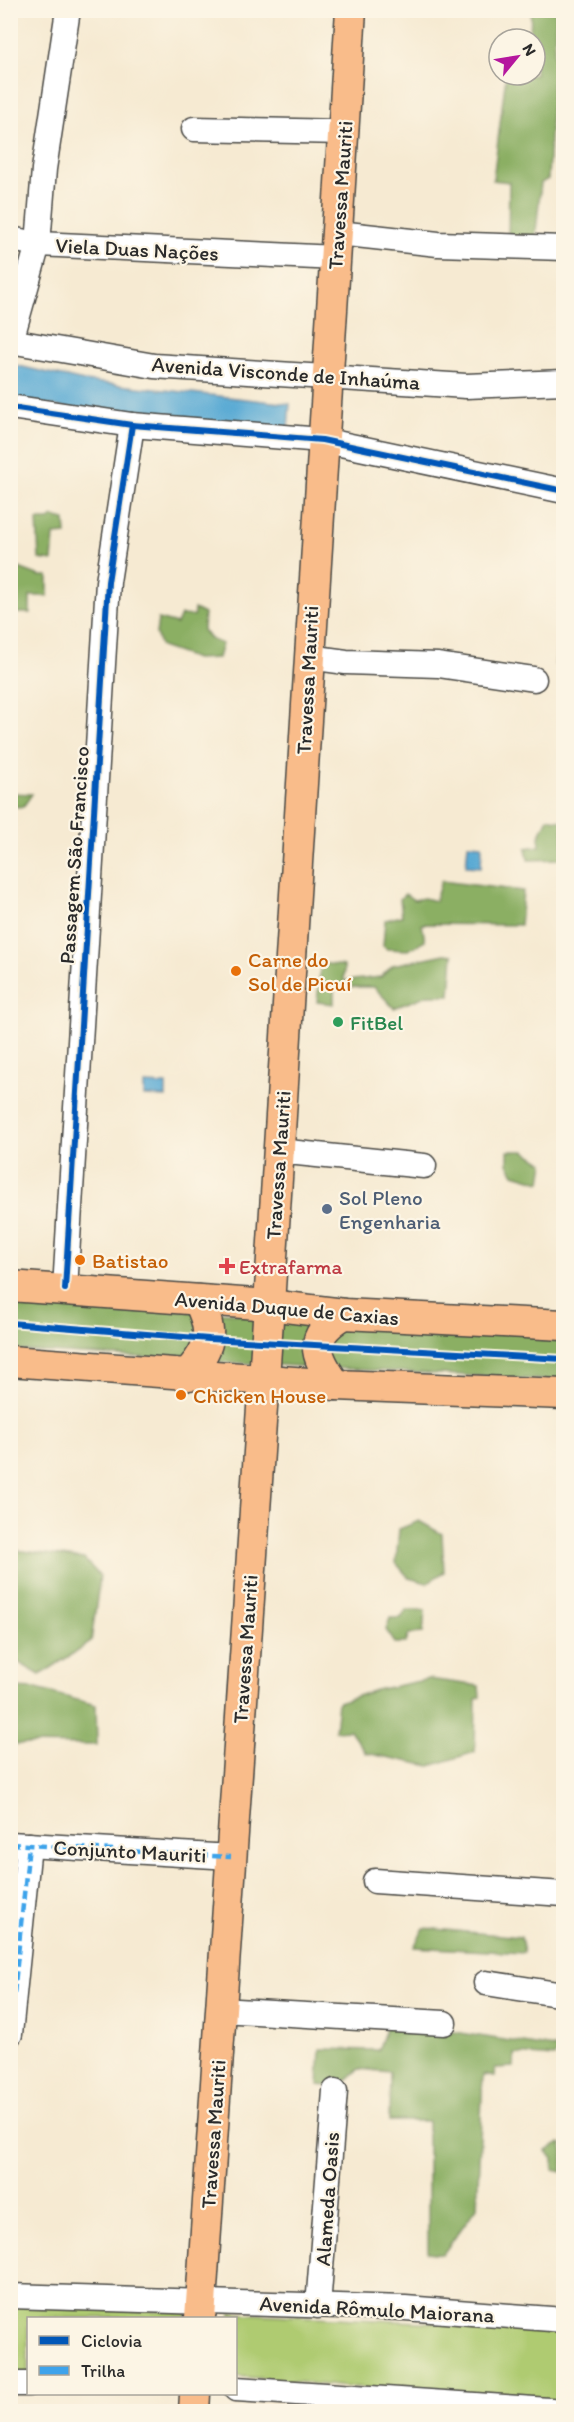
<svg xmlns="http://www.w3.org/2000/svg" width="574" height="2422" font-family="Itim,sans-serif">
<rect width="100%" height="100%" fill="#fcf5e5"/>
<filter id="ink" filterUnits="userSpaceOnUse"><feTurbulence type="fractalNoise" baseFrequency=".0167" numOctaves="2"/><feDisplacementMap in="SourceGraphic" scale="12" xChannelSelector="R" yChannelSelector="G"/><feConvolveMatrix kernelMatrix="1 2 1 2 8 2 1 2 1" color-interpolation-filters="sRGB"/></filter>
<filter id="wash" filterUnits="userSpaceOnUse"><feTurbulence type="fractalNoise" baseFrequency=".008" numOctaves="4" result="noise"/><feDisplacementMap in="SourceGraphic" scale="24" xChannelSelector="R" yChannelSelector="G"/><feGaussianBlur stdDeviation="1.35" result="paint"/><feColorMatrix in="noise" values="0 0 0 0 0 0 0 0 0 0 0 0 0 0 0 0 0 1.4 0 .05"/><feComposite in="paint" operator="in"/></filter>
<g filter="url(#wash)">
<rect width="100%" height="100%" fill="#f6ead2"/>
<!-- green -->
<g fill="#afcb71" stroke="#6d7b4e" stroke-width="1.5">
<path d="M11,2305L187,2312L186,2318H28V2374L11,2373Z"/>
<path d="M231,2313L563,2329V2404L426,2395L236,2376V2318H231Z"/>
</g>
<!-- forest -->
<g fill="#8baf63" stroke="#5b6d47" stroke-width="1.5">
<path d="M531,11H555L556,16L548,179L541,183L535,241L508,238L509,182L493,180L506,75H535V39H530Z"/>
<path d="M53,517L65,520L66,534L54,535L52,561L39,559L37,520H49Z"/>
<path d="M11,565L40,576H48V596H30V613H11Z"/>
<path d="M194,609L204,614L203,630L210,639L222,644L218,658L196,659L161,647L156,634L158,619L177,624L181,615L194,616Z"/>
<path d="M558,632L563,633V667L555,665Z"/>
<path d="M11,793L32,794L23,807L11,806Z"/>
<path d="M548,818L563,821V859L528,860L526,848L540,846L539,837Z"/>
<path d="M441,881L523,891L520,925L422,924L425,941L408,950L387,949L383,946L385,920L402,916L400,899L405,894L414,900L424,898L435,901Z"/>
<path d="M445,954L453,955L450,995H428L394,1008L374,987H334V1004L317,1002L321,963L344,966V981L381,977L393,965Z"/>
<path d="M508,1151H525L544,1163L541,1182L514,1174L508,1163Z"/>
<path d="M10,1299L563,1334V1381L11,1350Z"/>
<path d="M419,1521L442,1534L444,1572L427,1583L409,1578L396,1563L399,1529Z"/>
<path d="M11,1522L17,1523L16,1550L84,1559L100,1576L91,1642L40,1675L11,1658Z"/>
<path d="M406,1610H425L423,1633L409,1634L406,1643H395L386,1630L390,1618H401Z"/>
<path d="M429,1679L479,1686L480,1697L476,1699L475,1752L430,1766L366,1753L350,1730L335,1731L338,1702L376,1690Z"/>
<path d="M11,1688L37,1689L96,1705L97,1745L15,1744L11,1740Z"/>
<path d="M424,1928L521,1937L524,1953L414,1947Z"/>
<path d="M387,2026L455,2032L560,2049L554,2057L515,2054L514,2067L495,2068L494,2077L483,2075L477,2207L443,2254L428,2252V2121H389L390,2072L359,2069L339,2087L318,2085L320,2049L378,2050Z"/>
<path d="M559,2144L563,2145V2172L553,2170V2159L547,2151Z"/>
</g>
<!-- water -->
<g fill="#5aaad4" stroke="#426a80" stroke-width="1.5">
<path d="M10,364L84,381L290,404L288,429L86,411L11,399Z"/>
<path d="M468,844L482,845L481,867L466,866Z"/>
<path d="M144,1084L166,1085V1097L144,1096Z"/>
</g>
</g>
<g filter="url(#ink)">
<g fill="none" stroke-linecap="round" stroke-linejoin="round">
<!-- minor casing -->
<g stroke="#494844" stroke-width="27">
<g id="minor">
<path d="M194,129L344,132"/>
<path d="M338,233L438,244L564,248"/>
<path d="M10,239L38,244L44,169L68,10"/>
<path d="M10,341L154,366L466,386L564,382"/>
<path d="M11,341L38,244L336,258"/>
<path d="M10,407L132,425L322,440L564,491"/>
<path d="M309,657L346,662L438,665L534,679"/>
<path d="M278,1151L424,1166"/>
<path d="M65,1289L108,582L132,425"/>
<path d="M10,1844L231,1857"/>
<path d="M375,1881L564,1894"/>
<path d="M486,1983L564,1995"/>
<path d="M221,2010L444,2023"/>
<path d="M10,2034L29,1845"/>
<path d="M10,2296L405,2308L564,2320"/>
<path d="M318,2306L335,2091"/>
<path d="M10,2384H28"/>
<path d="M236,2389L564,2411"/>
</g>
</g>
<!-- major casing -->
<g stroke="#494844" stroke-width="33">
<g id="major">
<path d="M10,1286L269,1305L344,1314L564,1325"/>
<path d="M10,1361L336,1385L564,1394"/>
<path d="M185,1376C211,1350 215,1333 198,1300"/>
<path d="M336,1385C314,1355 307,1336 344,1314"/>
<path d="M200,2318L269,1305L351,10"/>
<path d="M194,2412L195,2394"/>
</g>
</g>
<!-- minor -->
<use href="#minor" stroke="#fff" stroke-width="24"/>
<!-- major -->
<use href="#major" stroke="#f9bc8a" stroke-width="30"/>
<!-- quiet -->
<g stroke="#3ea3eb" stroke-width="4.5" stroke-dasharray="9 4.5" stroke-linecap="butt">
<path d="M10,1844L231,1857"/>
<path d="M10,2034L29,1845"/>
</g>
<!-- cycleway casing -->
<g stroke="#fcf5e5" stroke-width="10">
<g id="cycleway">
<path d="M10,407L132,425L322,440L564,491"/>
<path d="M65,1289L108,582L132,425"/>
<path d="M10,1323L209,1339L564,1359"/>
</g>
</g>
<!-- cycleway -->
<use href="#cycleway" stroke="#0057b8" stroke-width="6"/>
</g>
</g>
<!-- markers -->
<g fill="#e8710a" stroke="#fcf5e5" stroke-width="2">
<circle cx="236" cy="971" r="6"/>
<circle cx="80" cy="1260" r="6"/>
<circle cx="181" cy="1395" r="6"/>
</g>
<circle fill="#2e9e5b" stroke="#fcf5e5" stroke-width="2" cx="338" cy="1022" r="6"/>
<circle fill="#5c6f8a" stroke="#fcf5e5" stroke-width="2" cx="327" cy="1209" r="6"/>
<path fill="#e0444e" stroke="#fcf5e5" stroke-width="2" d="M224 1257h6v6h6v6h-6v6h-6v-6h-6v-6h6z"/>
<g text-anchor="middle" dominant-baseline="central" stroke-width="4.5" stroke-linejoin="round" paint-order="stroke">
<!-- street labels -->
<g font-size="21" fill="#2b2b2b" stroke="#fcf5e5">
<text transform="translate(340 195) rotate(-86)">Travessa Mauriti</text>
<text transform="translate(137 249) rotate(3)">Viela Duas Nações</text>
<text transform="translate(286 373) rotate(4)">Avenida Visconde de Inhaúma</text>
<text transform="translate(307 680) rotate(-87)">Travessa Mauriti</text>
<text transform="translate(74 855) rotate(-86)">Passagem São Francisco</text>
<text transform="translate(278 1165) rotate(-86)">Travessa Mauriti</text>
<text transform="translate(287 1308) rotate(5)">Avenida Duque de Caxias</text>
<text transform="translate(245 1649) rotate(-86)">Travessa Mauriti</text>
<text transform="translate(130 1851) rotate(3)">Conjunto Mauriti</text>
<text transform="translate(213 2134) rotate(-86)">Travessa Mauriti</text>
<text transform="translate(327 2199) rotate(-86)">Alameda Oasis</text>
<text transform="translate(377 2309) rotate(3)">Avenida Rômulo Maiorana</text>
</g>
<!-- food labels -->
<g font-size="21" fill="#c56008" stroke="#fcf5e5" text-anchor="start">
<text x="248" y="959">Carne do<tspan x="248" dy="24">Sol de Picuí</tspan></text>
<text x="92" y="1260">Batistao</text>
<text x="193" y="1395">Chicken House</text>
</g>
<!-- leisure labels -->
<g font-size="21" fill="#27864d" stroke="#fcf5e5" text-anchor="start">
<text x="350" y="1022">FitBel</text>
</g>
<!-- service labels -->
<g font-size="21" fill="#4e5e75" stroke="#fcf5e5" text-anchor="start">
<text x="339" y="1197">Sol Pleno<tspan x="339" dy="24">Engenharia</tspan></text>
</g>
<!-- health labels -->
<g font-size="21" fill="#be3a42" stroke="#fcf5e5" text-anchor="start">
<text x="239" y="1266">Extrafarma</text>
</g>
</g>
<!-- margin -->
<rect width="574" height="2422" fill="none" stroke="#fcf5e5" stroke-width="36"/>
<!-- legend -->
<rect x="27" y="2317" width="210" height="78" fill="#fcf5e5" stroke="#a8a49b" stroke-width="1.5"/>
<rect x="39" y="2336" width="30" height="9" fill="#0057b8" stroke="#a8a49b" stroke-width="1.5"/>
<text x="81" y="2347" font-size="18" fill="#2b2b2b">Ciclovia</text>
<rect x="39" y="2366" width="30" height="9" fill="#3ea3eb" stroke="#a8a49b" stroke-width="1.5"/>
<text x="81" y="2377" font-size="18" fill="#2b2b2b">Trilha</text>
<!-- north arrow -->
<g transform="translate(517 57) rotate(60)"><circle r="28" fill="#fcf5e5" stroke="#a8a49b" stroke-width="1.5"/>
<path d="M0-4.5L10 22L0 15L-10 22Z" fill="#b5179e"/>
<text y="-9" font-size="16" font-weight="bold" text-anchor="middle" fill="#2b2b2b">N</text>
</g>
</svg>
